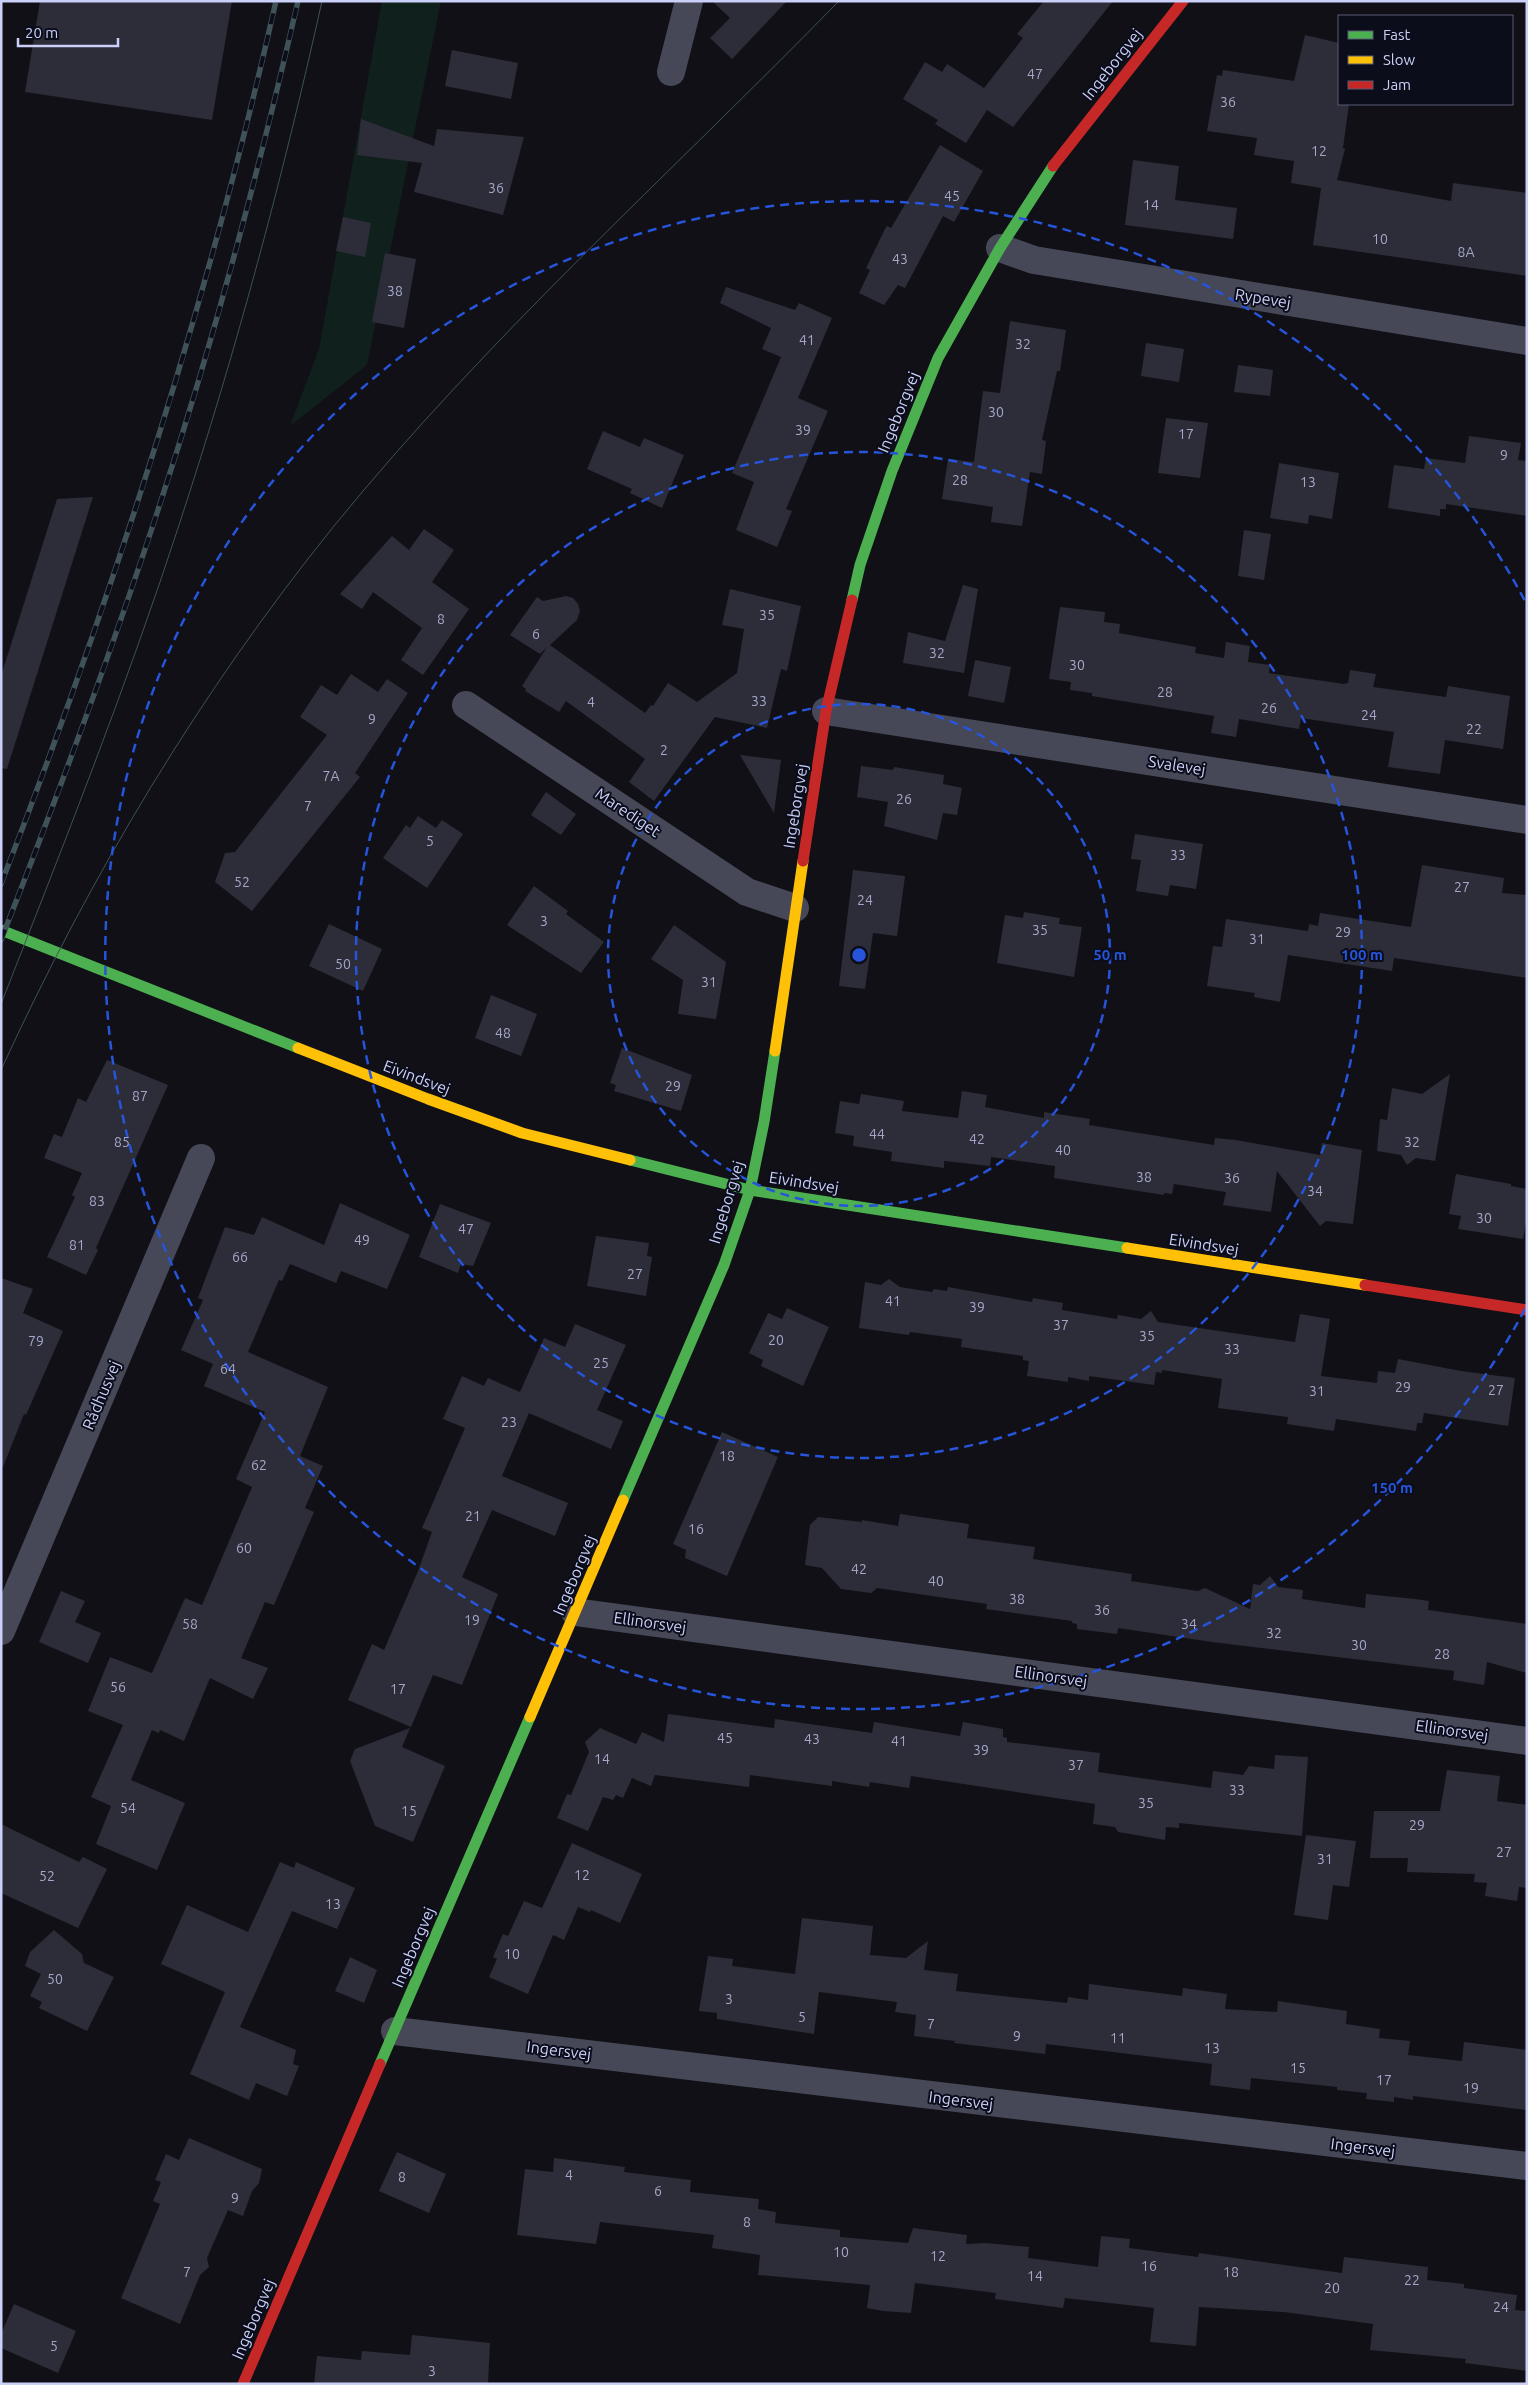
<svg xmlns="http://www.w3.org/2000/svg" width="1528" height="2385" font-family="Ubuntu,sans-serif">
<rect width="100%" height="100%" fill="#101016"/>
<!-- green -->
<path fill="#10201d" d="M382,1H441L367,365L290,426L319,349Z"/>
<!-- building -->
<g fill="#2d2d39">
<path d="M40,1H232L212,120L25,92Z"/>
<path d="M712,1H787L732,59L710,38L730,18Z"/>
<path d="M1044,1H1113L1013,127L987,110L966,143L935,124L938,120L903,99L925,62L942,72L947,64L984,88L1023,38L1017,34Z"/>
<path d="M1305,35L1339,43V104H1349L1343,148L1345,149L1337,180L1451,201L1453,183L1527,193V276L1313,245L1321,188L1291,183L1294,161L1254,155L1257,138L1207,131L1217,75L1222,76L1223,70L1294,81Z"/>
<path d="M452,50L518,63L511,99L445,86Z"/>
<path d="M361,119L434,146L437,129L524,137L503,215L414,192L422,163L357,155Z"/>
<path d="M940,145L983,171L954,222L943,216L905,288L898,285L884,305L859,293L870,270L866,268L885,229L887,226L891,228Z"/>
<path d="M1133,160L1179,166L1175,200L1237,208L1233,239L1125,225Z"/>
<path d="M343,217L371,223L365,257L336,251Z"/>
<path d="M385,253L416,259L404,328L372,322Z"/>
<path d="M726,287L795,310L799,303L832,318L798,398L828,411L786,509L792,511L777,547L736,530L754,482L732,473L781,357L762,349L771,328L720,303Z"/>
<path d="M1010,321L1066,330L1060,371H1057L1042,440L1046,441L1042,474L1030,472L1022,526L991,522L993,507L942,499L948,459L974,462L983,391L1000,393Z"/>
<path d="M1146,343L1184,349L1179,382L1141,376Z"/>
<path d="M1238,365L1273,370L1270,396L1234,392Z"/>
<path d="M1166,418L1208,423L1200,478L1158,473Z"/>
<path d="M603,431L640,447L644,438L684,455L662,508L630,493L632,489L587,469Z"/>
<path d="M1469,436L1521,443L1518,460L1527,461V516L1446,504V509H1440V516L1388,508L1394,465L1424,469L1426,458L1465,463Z"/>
<path d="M1279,463L1339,473L1332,519L1309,515L1308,524L1270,518Z"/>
<path d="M93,497L7,769L1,768V676L57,499Z"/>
<path d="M424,529L454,550L432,582L469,609L423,675L401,660L422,628L373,592L362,609L340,594L392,536L409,550Z"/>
<path d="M1244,530L1271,534L1264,580L1238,576Z"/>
<path d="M963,585L978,589L964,673L903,663L908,632L945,641Z"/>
<path d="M730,589L801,606L787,671L781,669L767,728L715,717L654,801L629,782L645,759L566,701L559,712L525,691L526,689L522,686L547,647L540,654L510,635L537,597L543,601L566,596L573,598L578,604L580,611L577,620L550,645L645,713L651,705L653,706L668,683L697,702L737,673L744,629L722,625Z"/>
<path d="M1060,607L1105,612L1104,622L1120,624L1119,633L1196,647L1195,653L1224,658L1226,642L1250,646L1248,662L1270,665L1269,673L1344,684L1348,683L1350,670L1376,674L1373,687L1446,697L1448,686L1510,696L1503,749L1445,740L1440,774L1388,767L1394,732L1301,718L1299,729L1239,719L1236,737L1211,733L1214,716L1092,696V693L1070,690L1071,682L1049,679Z"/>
<path d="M975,660L1011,667L1004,703L968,696Z"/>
<path d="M351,674L378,692L387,679L408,693L355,773L360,777L252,911L215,882L225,853L235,852L327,735L300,717L321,685L337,695Z"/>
<path d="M740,755L781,760L774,813Z"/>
<path d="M861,766L893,770L894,767L944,775L943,784L962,788L957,815L943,813L937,840L884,826L888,802L857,797Z"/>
<path d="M546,792L576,814L561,835L531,815Z"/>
<path d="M418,816L436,828L442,820L463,834L427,888L383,858L406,825L410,828Z"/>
<path d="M1135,834L1203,844L1196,889L1170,885L1168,896L1136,891L1141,860L1131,859Z"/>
<path d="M1422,865L1504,878L1502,893L1527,895V978L1394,958L1392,971L1288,955L1280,1002L1254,997L1255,993L1207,986L1213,946L1222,947L1226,919L1308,931L1309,924L1318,926L1320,913L1411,927Z"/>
<path d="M853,870L905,876L897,936L873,933L865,989L839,986Z"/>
<path d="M534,886L568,911L566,914L604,942L581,973L507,925Z"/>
<path d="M1024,912L1060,918L1059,924L1082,927L1074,977L997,963L1005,915L1023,918Z"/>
<path d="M329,924L382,949L363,991L309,966Z"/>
<path d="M674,925L726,962L716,1019L678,1014L683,980L651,959Z"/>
<path d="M491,995L537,1014L521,1056L475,1038Z"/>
<path d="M622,1048L692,1075L681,1111L614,1091L616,1085L610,1083Z"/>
<path d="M107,1060L168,1085L96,1248L98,1250L86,1275L47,1257L75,1197L72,1195L82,1173L44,1158L54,1134L62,1137L78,1098L86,1102Z"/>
<path d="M1450,1074L1435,1161L1416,1158L1407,1165L1401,1155L1377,1151L1380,1119L1387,1120L1392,1088L1422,1094Z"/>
<path d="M962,1091L987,1095L985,1107L1044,1118V1112L1090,1119L1089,1125L1214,1145L1215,1138L1236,1140L1320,1155L1322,1143L1362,1150L1353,1224L1326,1221L1320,1226L1277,1171L1271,1212L1223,1205L1226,1192L1174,1184L1172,1194L1164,1193V1195L1054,1178L1055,1166L991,1157L990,1166L944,1161V1168L891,1161L892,1152L853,1146L854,1136L835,1133L840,1101L859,1104L861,1094L904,1101L902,1111L958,1118Z"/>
<path d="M1456,1174L1511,1184V1186L1527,1189V1217L1523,1239L1458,1229L1461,1216L1449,1214Z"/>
<path d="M340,1203L410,1235L387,1289L341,1271L336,1283L290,1264L282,1281L279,1280L248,1352L328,1387L300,1456L323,1466L305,1508L314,1512L274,1605L265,1602L241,1658L268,1668L253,1699L210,1678L184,1741L160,1730L159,1733L152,1730L131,1780L185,1803L157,1870L96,1844L111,1806L91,1797L123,1725L88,1711L110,1657L152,1673L185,1598L202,1605L252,1487L236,1479L265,1412L204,1386L213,1364L181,1350L203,1300L198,1298L225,1227L254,1235L262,1217L324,1245Z"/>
<path d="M440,1204L491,1223L473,1266L461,1264L458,1273L419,1257Z"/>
<path d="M596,1236L649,1243L647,1256L652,1257L646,1296L587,1286Z"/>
<path d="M1,1278L33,1289L23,1313L63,1331L26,1415L24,1414L3,1467H1Z"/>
<path d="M889,1279L900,1287L932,1292L934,1289L947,1291L948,1287L1032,1302L1033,1298L1063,1303L1062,1310L1117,1319L1118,1315L1141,1319L1151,1311L1158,1322L1295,1342L1300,1314L1330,1319L1321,1376L1377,1383L1378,1371L1395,1373L1398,1359L1461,1371L1515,1378L1508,1426L1424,1413L1422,1423H1417L1416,1431L1336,1419L1334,1431L1287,1424L1288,1417L1218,1408L1222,1379L1162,1370V1373L1156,1372L1154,1385L1089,1376V1381L1068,1377V1382L1027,1376L1029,1361L1023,1360V1356L961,1347L962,1339L910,1332L909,1335L859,1328L865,1282L881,1285Z"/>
<path d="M787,1308L829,1327L803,1386L761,1366L763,1360L749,1353L768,1313L782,1319Z"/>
<path d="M575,1324L626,1345L597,1410L623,1421L611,1449L529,1413L502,1476L568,1503L555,1536L492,1510L462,1577L498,1594L462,1685L433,1675L411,1727L348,1700L372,1644L384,1650L418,1571L432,1532L422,1528L465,1428L443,1419L462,1376L484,1386L488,1378L520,1392L544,1338L565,1347Z"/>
<path d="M722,1432L778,1457L727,1576L685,1558L686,1550L673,1544Z"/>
<path d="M900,1514L969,1524L967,1538L1035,1547L1033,1559L1132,1574L1131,1581L1198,1591L1205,1588L1250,1609L1253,1584L1260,1585L1270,1576L1278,1587L1303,1590L1302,1599L1365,1608L1366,1594L1415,1599L1429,1601L1428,1610L1527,1624V1673L1487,1662L1484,1685L1453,1680L1454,1671L1212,1642L1118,1628L1117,1634L1077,1629V1624L1072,1623V1621L986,1609L987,1604L877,1588L871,1593L841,1589L822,1568L805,1565L810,1525L818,1517L862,1522V1520L898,1526Z"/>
<path d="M61,1591L85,1601L75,1622L101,1633L88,1663L39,1642Z"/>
<path d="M668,1714L774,1728L775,1719L872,1733L874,1722L960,1736L963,1722L1003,1729V1737L1007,1738V1742L1100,1753L1098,1772L1211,1788L1213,1771L1243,1775L1249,1766L1274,1769L1275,1755L1308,1757L1302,1836L1179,1823V1828L1166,1827L1165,1840L1118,1832L1115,1827L1093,1824L1095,1804L911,1776L909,1788L870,1782L869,1787L832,1781V1786L750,1775L749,1787L655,1775L651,1786L632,1778L623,1798L616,1795L613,1800L603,1797L588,1831L557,1818L567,1794L571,1795L589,1752L585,1742L600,1728L636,1744L642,1732L664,1742Z"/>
<path d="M410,1728L402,1747L445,1766L413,1842L375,1826L350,1761L355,1749Z"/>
<path d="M1447,1770L1500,1776L1497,1801L1527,1805V1888L1519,1887L1517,1901L1485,1896L1487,1883L1474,1882L1475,1874L1407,1872L1408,1858H1370L1374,1811H1440Z"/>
<path d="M1,1824L79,1862L83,1857L107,1869L78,1928L1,1893Z"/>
<path d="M1306,1835L1356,1841L1349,1887L1333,1885L1328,1920L1294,1915Z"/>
<path d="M572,1843L642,1874L620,1923L591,1910L590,1912L578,1907L564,1940L553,1935L528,1994L489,1977L497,1959L493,1957L503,1934L508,1936L524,1901L542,1908Z"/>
<path d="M280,1862L294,1868L296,1862L355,1888L337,1929L292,1911L240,2027L296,2050L293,2064L299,2066L287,2096L256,2083L249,2100L190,2074L225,1992L161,1964L187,1905L248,1932Z"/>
<path d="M802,1918L873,1926L870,1955L906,1958L928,1941L924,1970L958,1974L956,1991L1067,2003L1068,1997L1088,2000L1089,1984L1182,1996L1183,1988L1227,1994L1225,2009L1277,2012L1278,2001L1347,2011L1346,2024L1380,2029L1379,2038L1410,2041L1408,2055L1462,2061L1464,2042L1527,2050V2110L1413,2096V2100L1394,2097V2102L1366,2099L1367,2093L1337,2090V2087L1251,2078L1250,2090L1210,2085L1212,2064L1046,2044L1045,2054L954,2043L955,2041L914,2036L916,2015L895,2012L897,2002L819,1992L814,2034L717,2019V2013L699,2011L708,1956L733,1959L732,1966L795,1974Z"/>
<path d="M54,1930L82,1954L84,1963L114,1977L87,2031L39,2008L42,2002L30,1996L41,1974L25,1966L30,1952Z"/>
<path d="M350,1957L377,1970L364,2003L335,1991Z"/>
<path d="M189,2138L262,2169L259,2183L252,2191L243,2216L228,2210L207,2258L209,2267L200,2275L180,2324L121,2298L160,2204L153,2201L161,2182L155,2180L166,2154L179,2160Z"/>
<path d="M397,2152L446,2174L429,2213L379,2191Z"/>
<path d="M554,2158L625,2167L624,2172L691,2180L690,2192L759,2199L758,2209L776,2212L775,2223L840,2230V2237L908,2243L913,2228L967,2235L966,2244L986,2243L1029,2247L1028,2258L1098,2267L1101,2236L1130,2239L1129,2248L1198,2257L1199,2253L1342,2273L1344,2257L1428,2267L1427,2280L1464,2284V2288L1517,2295L1515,2310L1527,2311V2371L1465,2363L1466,2359L1370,2350L1373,2324L1284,2312L1199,2307L1196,2346L1150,2342L1154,2308L1065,2298L1063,2308L995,2299L996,2293L915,2283L911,2313L883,2311L867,2308L870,2285L758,2275L760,2255L712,2248L714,2235L600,2222L596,2244L517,2235L525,2169L553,2172Z"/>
<path d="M14,2304L76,2331L58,2373L1,2348V2334Z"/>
<path d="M412,2335L490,2343L488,2384H314L317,2356L361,2360L362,2351L410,2355Z"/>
</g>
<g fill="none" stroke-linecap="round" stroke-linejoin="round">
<!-- street -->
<g stroke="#464857" stroke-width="28">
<path d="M671,72L689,1"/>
<path d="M1000,248L1034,260L1527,341"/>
<path d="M466,705L747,892L795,908"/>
<path d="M826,711L1527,820"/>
<path d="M575,1612L1527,1741"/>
<path d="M1,1631L201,1158"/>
<path d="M395,2031L1527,2166"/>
</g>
<!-- fast -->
<g stroke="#4caf50" stroke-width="11">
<path d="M852,600L860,565L892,471L938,358L1000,248L1053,166"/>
<path d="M1,930L298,1048"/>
<path d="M630,1160L750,1190L1127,1248"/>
<path d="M623,1500L724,1265L750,1190L764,1122L775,1051"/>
<path d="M380,2064L530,1717"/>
</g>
<!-- slow -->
<g stroke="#ffc107" stroke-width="11">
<path d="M298,1048L428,1099L522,1133L630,1160"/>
<path d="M775,1051L803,861"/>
<path d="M1127,1248L1365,1285"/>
<path d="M530,1717L623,1500"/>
</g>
<!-- jam -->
<g stroke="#c62828" stroke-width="11">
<path d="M1053,166L1183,1"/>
<path d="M803,861L826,711L852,600"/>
<path d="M1365,1285L1527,1310"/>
<path d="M243,2384L380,2064"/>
</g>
<!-- tram -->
<g stroke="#3e5257" stroke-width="1">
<path d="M1,1004C64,844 127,685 180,522C236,351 283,177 322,1"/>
<path d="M1,1070C90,876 200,692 334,526C487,338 669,175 839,1"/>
</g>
<!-- rail casing -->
<g stroke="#3e5257" stroke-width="5.5">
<g id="rail">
<path d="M1,884C113,596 208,303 276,1"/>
<path d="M1,940C56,800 109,659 156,516C212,347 258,175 298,1"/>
</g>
</g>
<!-- rail -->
<use href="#rail" stroke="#0c0d1a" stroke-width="4" stroke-dasharray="11" stroke-linecap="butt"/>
</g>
<!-- distance rings -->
<g fill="none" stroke="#2654da" stroke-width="2.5" stroke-dasharray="9 6">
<circle cx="859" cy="955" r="251"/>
<circle cx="859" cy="955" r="503"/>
<path d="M1525 1309A754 754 0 1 1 1525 601"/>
</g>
<g text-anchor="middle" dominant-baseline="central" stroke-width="4" stroke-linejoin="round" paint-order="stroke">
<!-- number labels -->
<g font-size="14" fill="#a4a7c9">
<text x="1035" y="74">47</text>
<text x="1228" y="102">36</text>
<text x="1319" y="151">12</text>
<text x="496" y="188">36</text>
<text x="952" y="196">45</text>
<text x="1151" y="205">14</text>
<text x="1380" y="239">10</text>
<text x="1466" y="252">8A</text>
<text x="900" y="259">43</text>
<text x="395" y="291">38</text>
<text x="807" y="340">41</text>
<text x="1023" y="344">32</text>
<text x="996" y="412">30</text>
<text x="803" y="430">39</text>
<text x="1186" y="434">17</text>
<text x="1504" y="455">9</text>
<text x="960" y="480">28</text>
<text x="1308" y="482">13</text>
<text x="767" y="615">35</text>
<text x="441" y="619">8</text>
<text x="536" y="634">6</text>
<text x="937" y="653">32</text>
<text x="1077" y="665">30</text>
<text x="1165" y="692">28</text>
<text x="759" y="701">33</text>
<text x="591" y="702">4</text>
<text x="1269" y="708">26</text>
<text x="1369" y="715">24</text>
<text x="372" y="719">9</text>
<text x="1474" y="729">22</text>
<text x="664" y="750">2</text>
<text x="331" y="776">7A</text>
<text x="904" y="799">26</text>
<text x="308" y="806">7</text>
<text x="430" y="841">5</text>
<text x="1178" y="855">33</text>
<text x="242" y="882">52</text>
<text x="1462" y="887">27</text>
<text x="865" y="900">24</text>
<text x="544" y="921">3</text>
<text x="1040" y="930">35</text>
<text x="1343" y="932">29</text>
<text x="1257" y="939">31</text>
<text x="343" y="964">50</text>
<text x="709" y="982">31</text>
<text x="503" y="1033">48</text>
<text x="673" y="1086">29</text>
<text x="140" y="1096">87</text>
<text x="877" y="1134">44</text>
<text x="977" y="1139">42</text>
<text x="122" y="1142">85</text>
<text x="1412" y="1142">32</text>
<text x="1063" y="1150">40</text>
<text x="1144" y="1177">38</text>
<text x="1232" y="1178">36</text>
<text x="1315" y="1191">34</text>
<text x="97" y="1201">83</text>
<text x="1484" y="1218">30</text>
<text x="466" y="1229">47</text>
<text x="362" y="1240">49</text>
<text x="77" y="1245">81</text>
<text x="240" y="1257">66</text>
<text x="635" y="1274">27</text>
<text x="893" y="1301">41</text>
<text x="977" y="1307">39</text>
<text x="1061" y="1325">37</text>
<text x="1147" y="1336">35</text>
<text x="776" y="1340">20</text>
<text x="36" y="1341">79</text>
<text x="1232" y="1349">33</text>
<text x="601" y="1363">25</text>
<text x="228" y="1369">64</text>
<text x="1403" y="1387">29</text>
<text x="1496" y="1390">27</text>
<text x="1317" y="1391">31</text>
<text x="509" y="1422">23</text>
<text x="727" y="1456">18</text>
<text x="259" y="1465">62</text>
<text x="473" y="1516">21</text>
<text x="696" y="1529">16</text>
<text x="244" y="1548">60</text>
<text x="859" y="1569">42</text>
<text x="936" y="1581">40</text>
<text x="1017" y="1599">38</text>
<text x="1102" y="1610">36</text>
<text x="472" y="1620">19</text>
<text x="190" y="1624">58</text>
<text x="1189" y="1624">34</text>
<text x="1274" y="1633">32</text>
<text x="1359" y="1645">30</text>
<text x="1442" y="1654">28</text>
<text x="118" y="1687">56</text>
<text x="398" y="1689">17</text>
<text x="725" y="1738">45</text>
<text x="812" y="1739">43</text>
<text x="899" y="1741">41</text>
<text x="981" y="1750">39</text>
<text x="602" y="1759">14</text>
<text x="1076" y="1765">37</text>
<text x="1237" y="1790">33</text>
<text x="1146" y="1803">35</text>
<text x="128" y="1808">54</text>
<text x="409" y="1811">15</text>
<text x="1417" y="1825">29</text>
<text x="1504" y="1852">27</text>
<text x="1325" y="1859">31</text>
<text x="582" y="1875">12</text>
<text x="47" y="1876">52</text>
<text x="333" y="1904">13</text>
<text x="512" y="1954">10</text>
<text x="55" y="1979">50</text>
<text x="729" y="1999">3</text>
<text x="802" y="2017">5</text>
<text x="931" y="2024">7</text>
<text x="1017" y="2036">9</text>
<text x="1118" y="2038">11</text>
<text x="1212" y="2048">13</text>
<text x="1298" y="2068">15</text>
<text x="1384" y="2080">17</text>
<text x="1471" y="2088">19</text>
<text x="569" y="2175">4</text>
<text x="402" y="2177">8</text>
<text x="658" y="2191">6</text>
<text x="235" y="2198">9</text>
<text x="747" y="2222">8</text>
<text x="841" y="2252">10</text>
<text x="938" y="2256">12</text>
<text x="1149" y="2266">16</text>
<text x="187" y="2272">7</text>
<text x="1231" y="2272">18</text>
<text x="1035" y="2276">14</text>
<text x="1412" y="2280">22</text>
<text x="1332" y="2288">20</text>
<text x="1501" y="2307">24</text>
<text x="54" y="2346">5</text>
<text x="432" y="2371">3</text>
</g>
<!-- street labels -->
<g font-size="16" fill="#cbd0f9" stroke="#0c0d1a">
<text transform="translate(1112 64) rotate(-52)">Ingeborgvej</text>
<text transform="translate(1263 298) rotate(9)">Rypevej</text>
<text transform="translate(898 412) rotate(-68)">Ingeborgvej</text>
<text transform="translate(1177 765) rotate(9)">Svalevej</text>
<text transform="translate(795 806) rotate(-81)">Ingeborgvej</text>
<text transform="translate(628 812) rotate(34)">Marediget</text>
<text transform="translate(417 1077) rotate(21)">Eivindsvej</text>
<text transform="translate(804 1182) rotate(9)">Eivindsvej</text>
<text transform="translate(726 1202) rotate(-73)">Ingeborgvej</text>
<text transform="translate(1204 1244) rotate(9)">Eivindsvej</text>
<text transform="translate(101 1395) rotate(-67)">Rådhusvej</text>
<text transform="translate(574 1575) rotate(-67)">Ingeborgvej</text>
<text transform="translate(650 1622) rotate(8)">Ellinorsvej</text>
<text transform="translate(1051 1676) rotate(8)">Ellinorsvej</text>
<text transform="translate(1452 1730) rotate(8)">Ellinorsvej</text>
<text transform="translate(413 1947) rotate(-67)">Ingeborgvej</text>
<text transform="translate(559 2050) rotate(7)">Ingersvej</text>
<text transform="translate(961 2100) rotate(7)">Ingersvej</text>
<text transform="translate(1363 2147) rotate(7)">Ingersvej</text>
<text transform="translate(253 2319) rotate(-67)">Ingeborgvej</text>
</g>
</g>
<circle cx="859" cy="955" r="8" fill="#2654da" stroke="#0c0d1a" stroke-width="2.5"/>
<g font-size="15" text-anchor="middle" font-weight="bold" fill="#2654da" stroke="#0c0d1a" stroke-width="4" stroke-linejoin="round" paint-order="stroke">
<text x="1110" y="960">50 m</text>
<text x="1362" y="960">100 m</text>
<text x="1392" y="1493">150 m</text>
</g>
<!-- border -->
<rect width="1528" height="2385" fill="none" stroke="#cbd0f9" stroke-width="5"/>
<!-- legend -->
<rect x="1338" y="15" width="175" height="90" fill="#0c0d1a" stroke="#585b73"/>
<rect x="1348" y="31" width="25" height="8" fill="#4caf50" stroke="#585b73"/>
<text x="1383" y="40" font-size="15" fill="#cbd0f9">Fast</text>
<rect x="1348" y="56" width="25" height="8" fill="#ffc107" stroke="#585b73"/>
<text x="1383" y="65" font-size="15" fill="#cbd0f9">Slow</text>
<rect x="1348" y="81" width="25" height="8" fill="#c62828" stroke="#585b73"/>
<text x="1383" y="90" font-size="15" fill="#cbd0f9">Jam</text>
<!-- scale -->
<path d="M18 38v8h100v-8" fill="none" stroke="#cbd0f9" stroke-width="2.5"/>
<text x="25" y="38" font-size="15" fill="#cbd0f9" stroke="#0c0d1a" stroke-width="4" paint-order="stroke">20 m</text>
</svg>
